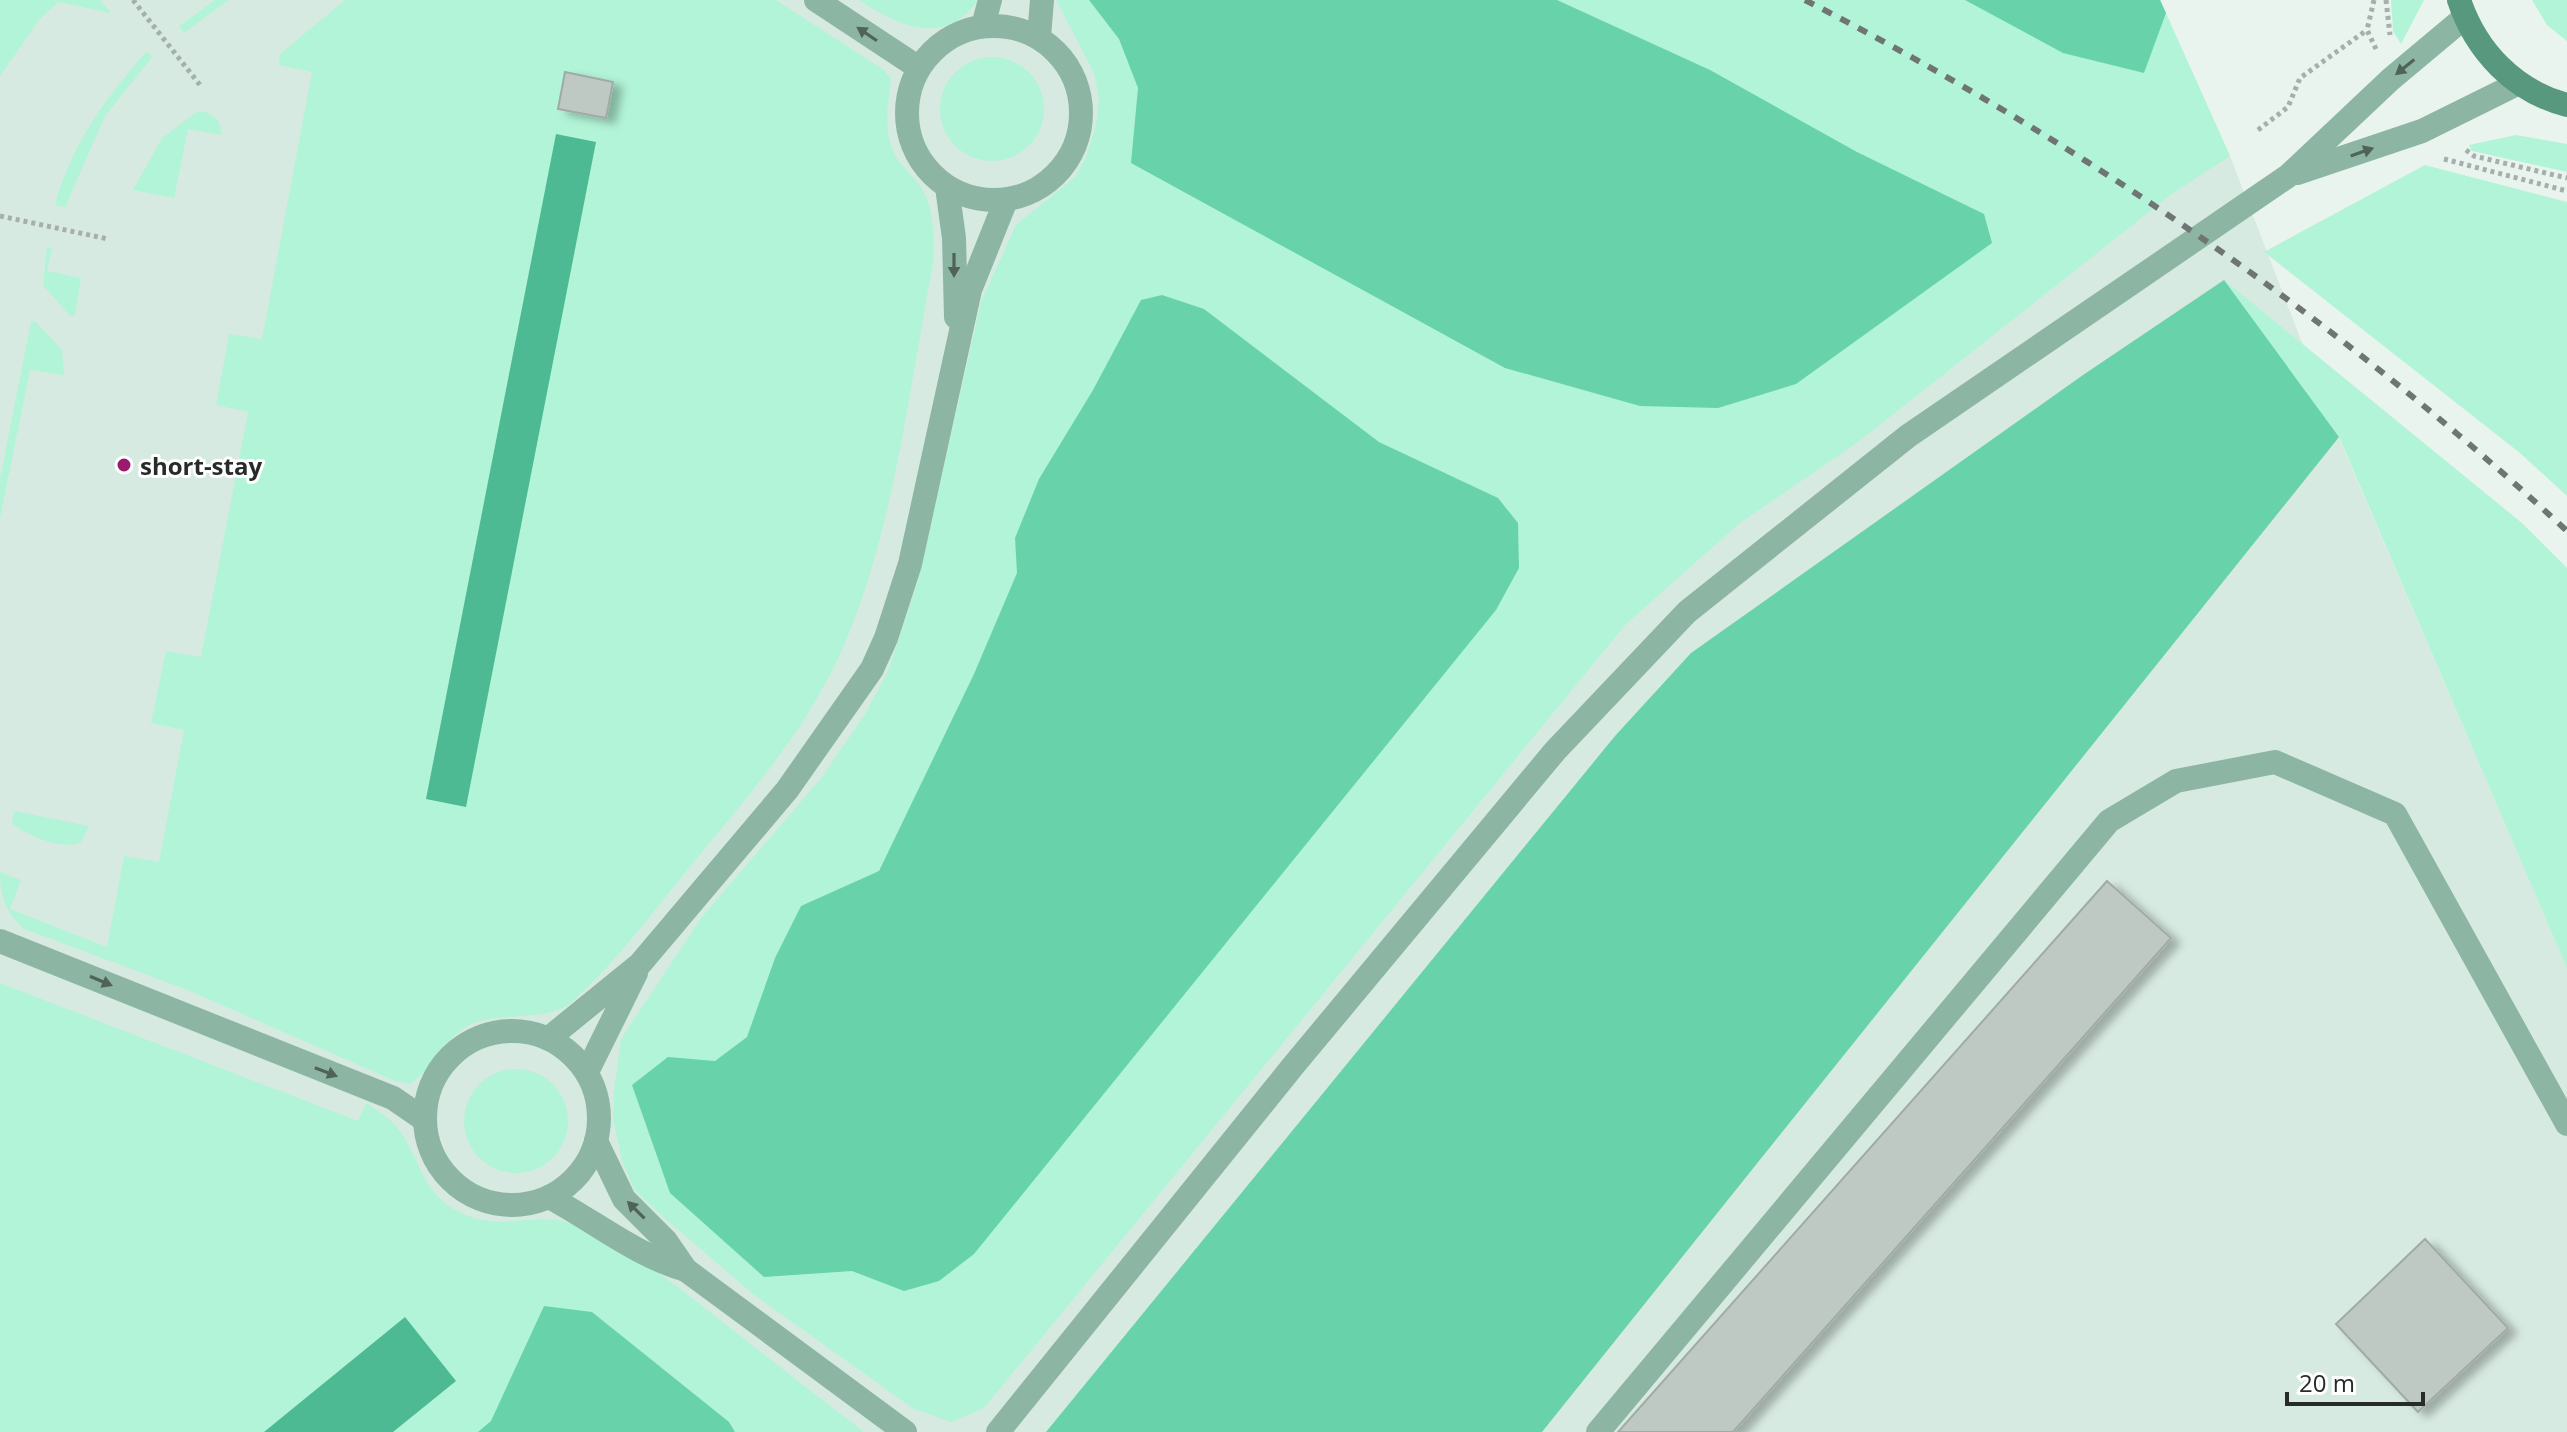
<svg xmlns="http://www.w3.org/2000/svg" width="2567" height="1432" font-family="'Open Sans',sans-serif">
<defs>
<filter id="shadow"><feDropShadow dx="9" dy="5" stdDeviation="4" flood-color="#0004"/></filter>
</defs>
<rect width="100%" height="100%" fill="#e9f4ef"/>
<!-- built -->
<path fill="#d7eae1" d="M0,0H2160L2230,156L2338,436L2567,967V1432H0Z"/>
<!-- green -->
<g fill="#b2f4d7">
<path d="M0,0H100L111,13L58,2L39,20L0,76Z"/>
<path d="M215,0H229L184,33L179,26Z"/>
<path d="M345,0H776L884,70L891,79C888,102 884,126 892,148C898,165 913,174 922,189C935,211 934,239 933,264C908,394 893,542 836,663C799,739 742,804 688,869C653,912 610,970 568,1005C553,1018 502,1015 480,1021C445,1031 438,1066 410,1084L395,1081L190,991L22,928C5,909 0,897 0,872L21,880L10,909L107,947L124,856L159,862L184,730L151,723L166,651L201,657L248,412L216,405L229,334L262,339L312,72L279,65L280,54Z"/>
<path d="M859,0H978C944,48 898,26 859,0Z"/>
<path d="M1056,0H2160L2230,156L2173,193L1858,442L1740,523L1626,624L984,1408L951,1422L914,1409L753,1294L662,1216L634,1189L622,1160L613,1118L614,1090L621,1039L701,918L822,777L867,711L889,669L919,577L981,302L1016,225L1075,177L1086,157L1096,126L1099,98L1094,73Z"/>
<path d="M2391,0H2424L2401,44L2393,31Z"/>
<path d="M2532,0H2567V41L2547,25Z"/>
<path d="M147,51L152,57L105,116L65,207L55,205C72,143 105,99 147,51Z"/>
<circle cx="992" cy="109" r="52"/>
<path d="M198,111C213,113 222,119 221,135L188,129L174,198L133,190L162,138Z"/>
<path d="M2516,135L2567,144V172L2472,151L2469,145Z"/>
<path d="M2425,165L2567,202V496L2520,453L2264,252Z"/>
<path d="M47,247L52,248L47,271L81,278L75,316H70L43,285Z"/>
<path d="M2224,280L2522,523L2567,568V968L2339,437Z"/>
<path d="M35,321L62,350L64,375L30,370L0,518V479L31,322Z"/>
<path d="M14,811L89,826L81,842C62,851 28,836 12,823Z"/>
<path d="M0,983L358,1121L366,1103C376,1110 388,1117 395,1125C417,1150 420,1186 449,1206C496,1238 533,1207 578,1226C631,1248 679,1288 724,1323C771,1360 817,1396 864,1432H0Z"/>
<circle cx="516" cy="1121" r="52"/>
</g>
<!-- forest -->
<g fill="#68d3aa">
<path d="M1089,0H1557L1710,70L1857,152L1984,214L1992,243L1796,384L1718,408L1640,406L1505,368L1131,163L1138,88L1119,39Z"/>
<path d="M1965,0H2160L2166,13L2144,73L2063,53Z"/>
<path d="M2224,280L2339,437L1542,1432H1046L1615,736L1691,653L2083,375Z"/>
<path d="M1162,295L1204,309L1379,442L1498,498L1518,523L1519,568L1496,610L974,1254L939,1281L904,1291L852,1271L764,1277L670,1193L632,1085L668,1057L715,1061L747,1037L775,958L801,906L879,871L974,674L1017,573L1015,538L1039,479L1093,390L1141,300Z"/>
<path d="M544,1306L592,1312L729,1422L735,1432H478L491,1421Z"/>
</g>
<!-- water -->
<g fill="#4eba93">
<path d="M556,134L596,142L466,807L426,799Z"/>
<path d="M405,1317L456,1381L393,1432H264Z"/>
</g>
<!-- building -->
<g fill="#bfc9c4" stroke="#a0aba6" stroke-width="2" filter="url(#shadow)">
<path d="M565,72L613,82L606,118L558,109Z"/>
<path d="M2107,881L2171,938L1733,1432H1618Z"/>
<path d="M2425,1239L2508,1328L2418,1412L2336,1324Z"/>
</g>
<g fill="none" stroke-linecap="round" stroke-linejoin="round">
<!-- path -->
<g stroke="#a6afab" stroke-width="5" stroke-dasharray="4 4" stroke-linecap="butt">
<path d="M133,0L200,85"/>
<path d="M2374,0L2367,30L2376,49"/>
<path d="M2386,0L2390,35"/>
<path d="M2258,130L2288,107L2300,78L2367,30"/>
<path d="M2466,150L2474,156L2567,178"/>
<path d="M2444,159L2567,191"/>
<path d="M0,216L108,239"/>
</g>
<!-- service -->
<g stroke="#8cb6a3" stroke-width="24">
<path d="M816,0L919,68"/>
<path d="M983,26L990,0"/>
<circle cx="994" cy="113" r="87"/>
<path d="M1039,37L1042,0"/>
<path d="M2297,173L2422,131L2519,83"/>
<path d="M947,187L954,238L956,317"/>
<path d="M0,941L393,1098L425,1120"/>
<circle cx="512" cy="1118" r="87"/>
<path d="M549,1038L640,964L787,790L872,669L886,638L910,564L970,290L1006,200"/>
<path d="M587,1072L636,973"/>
<path d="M596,1141L624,1199L666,1241L686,1270L905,1432"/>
<path d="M549,1197C594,1221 637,1256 686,1270"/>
<path d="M998,1432L1293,1066L1555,751L1687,612L1908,436L2288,176L2391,79L2465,17"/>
<path d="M1598,1432L2109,821L2176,781L2275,762L2395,814L2567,1124"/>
</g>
<!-- secondary -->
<path stroke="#57987e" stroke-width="24" d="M2459,0C2476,51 2514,91 2567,105"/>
<!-- rail -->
<path stroke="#6f7572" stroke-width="6" stroke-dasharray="10 10" stroke-linecap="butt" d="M1805,0C2081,142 2339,320 2567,531"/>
</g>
<!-- one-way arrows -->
<defs><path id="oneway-solid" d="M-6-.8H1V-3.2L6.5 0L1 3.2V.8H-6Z" transform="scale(2)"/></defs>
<g fill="#4f635a">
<use href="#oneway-solid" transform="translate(867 34) rotate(-146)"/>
<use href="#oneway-solid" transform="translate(2405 67) rotate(141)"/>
<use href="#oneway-solid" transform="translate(2362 152) rotate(-19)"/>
<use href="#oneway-solid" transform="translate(954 265) rotate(90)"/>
<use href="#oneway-solid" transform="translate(101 981) rotate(23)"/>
<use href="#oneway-solid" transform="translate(326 1072) rotate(21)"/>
<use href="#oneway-solid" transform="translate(636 1210) rotate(-135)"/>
</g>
<!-- markers -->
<circle fill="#9b1a6f" stroke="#fdfffe" stroke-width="3" cx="124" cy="465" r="8"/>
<g text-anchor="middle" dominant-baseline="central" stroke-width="6" stroke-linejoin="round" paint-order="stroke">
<!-- poi labels -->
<g font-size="24" font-weight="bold" fill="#272b29" stroke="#fdfffe" text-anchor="start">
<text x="140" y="465">short-stay</text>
</g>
</g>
<!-- scale -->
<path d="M2287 1392v12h136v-12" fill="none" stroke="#272b29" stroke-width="4"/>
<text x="2299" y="1392" font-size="24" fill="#272b29" stroke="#fdfffe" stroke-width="6" paint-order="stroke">20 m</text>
</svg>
